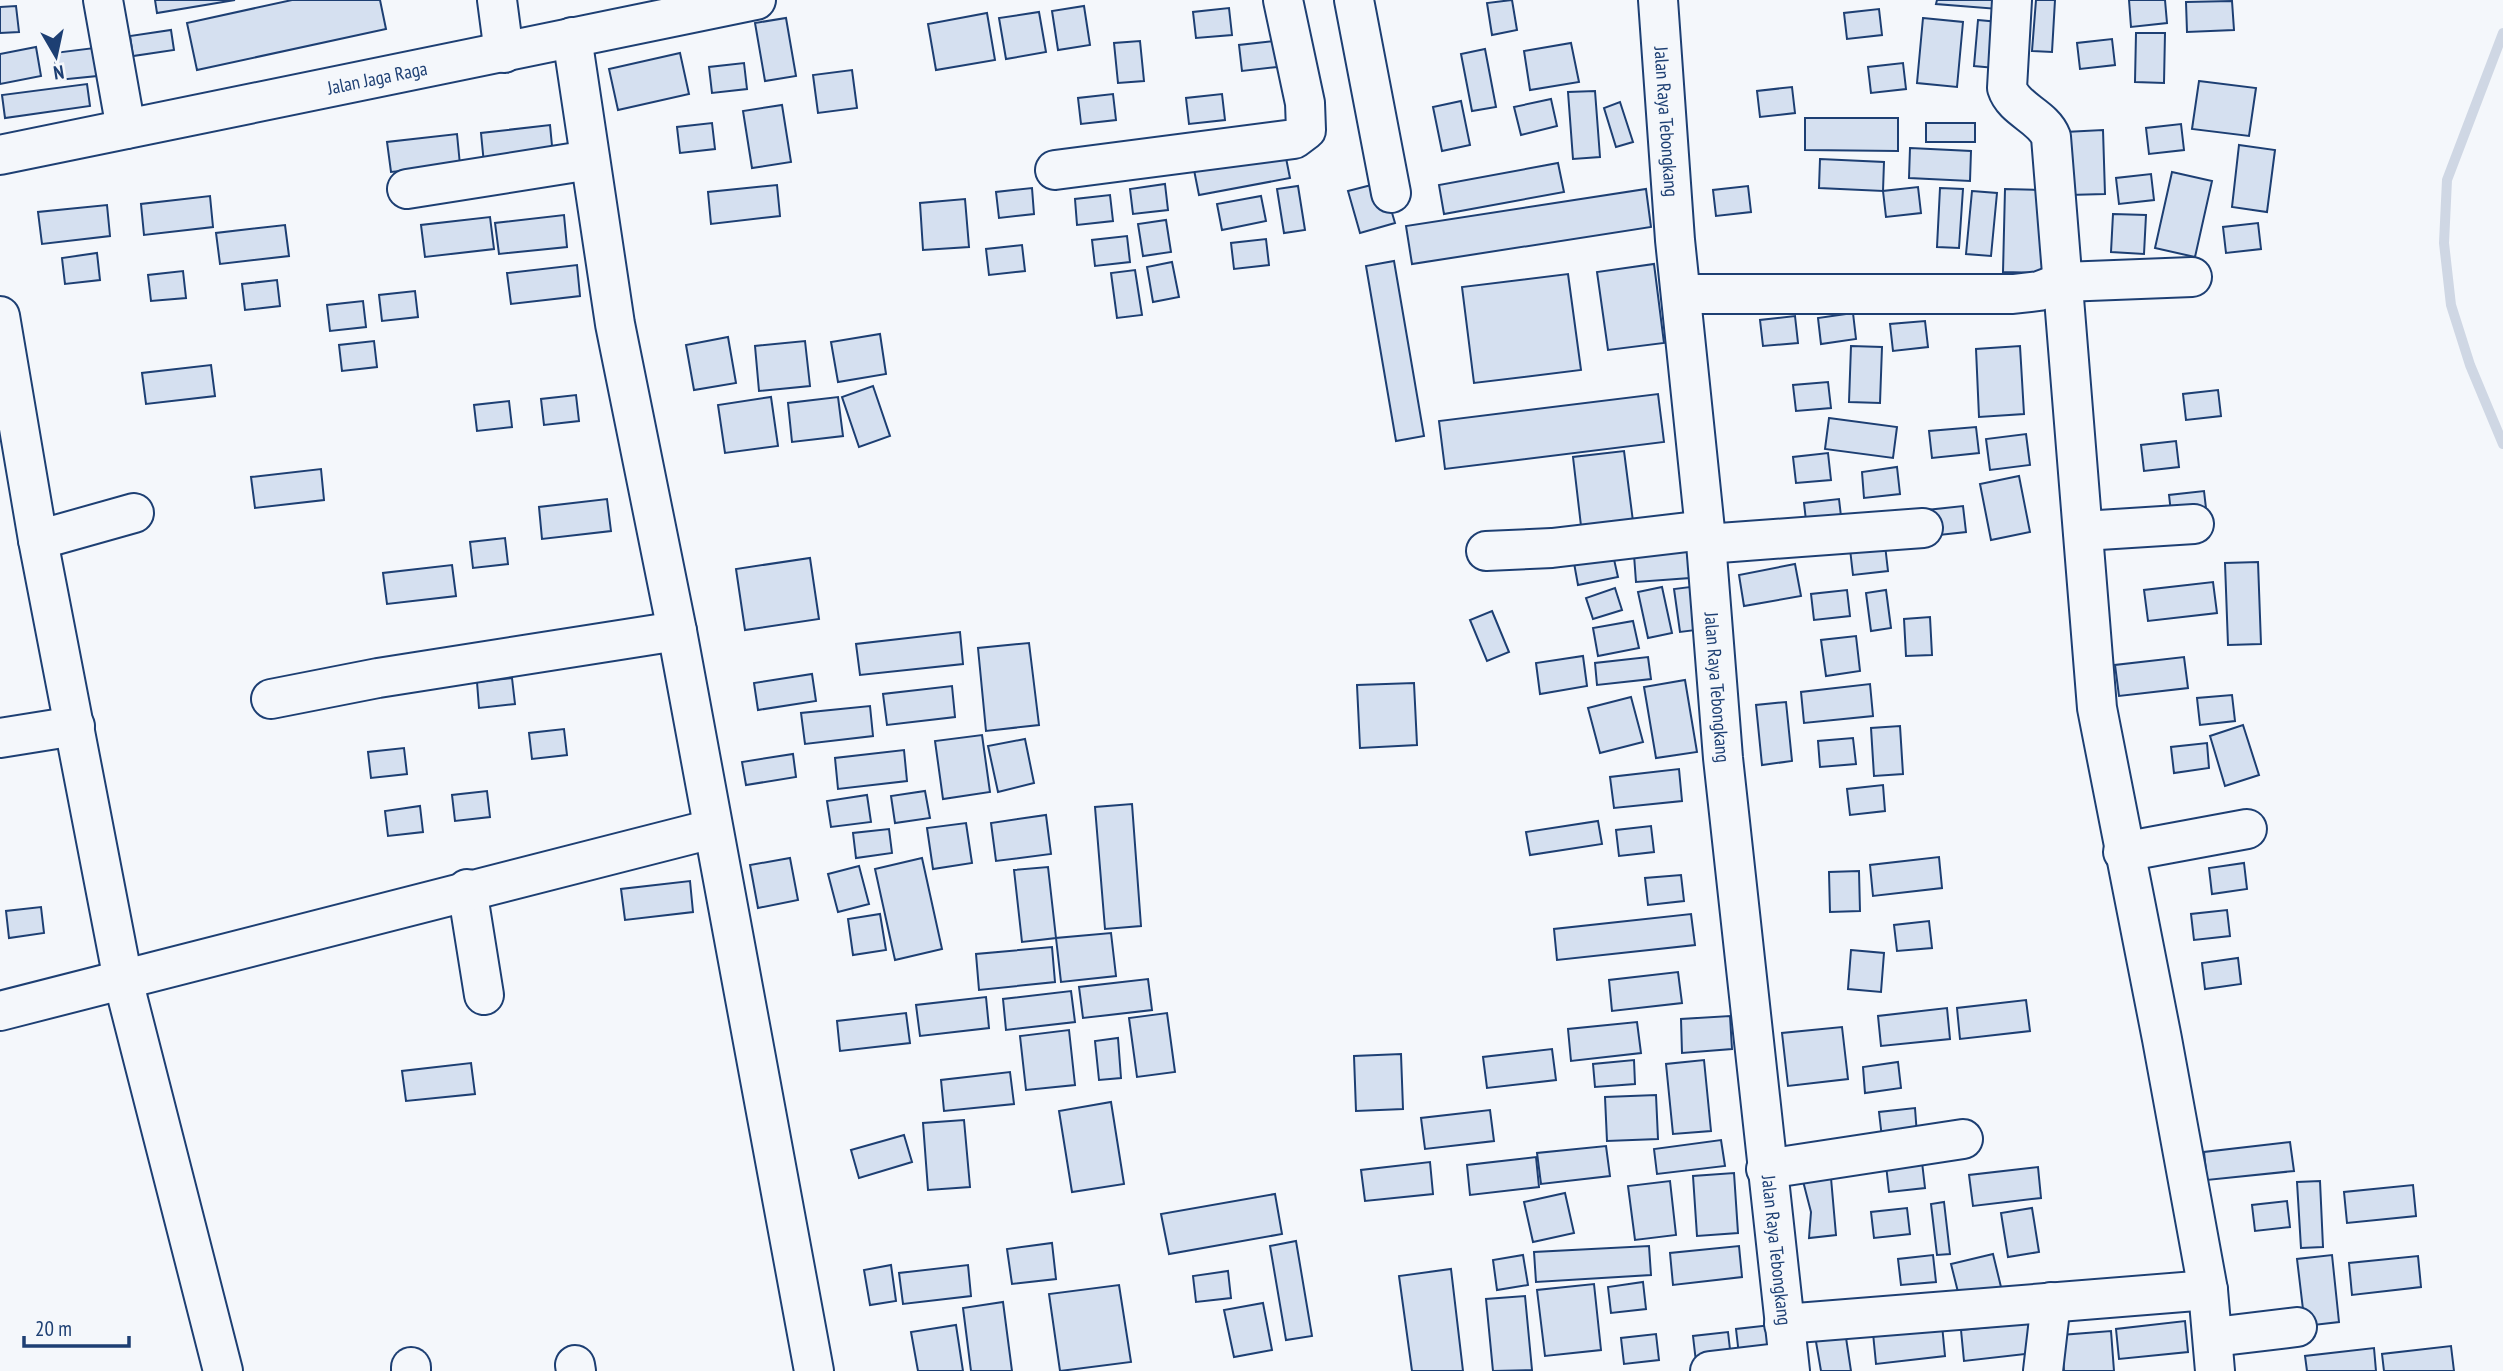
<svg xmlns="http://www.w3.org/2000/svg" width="2503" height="1371" font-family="'PT Sans Narrow',sans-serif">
<rect width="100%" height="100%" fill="#f4f7fb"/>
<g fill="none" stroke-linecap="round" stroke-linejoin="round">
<!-- stream -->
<path stroke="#cfd7e4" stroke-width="10" d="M2503,33L2447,180L2444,243L2451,305L2470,365L2503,444"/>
</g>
<!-- building -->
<g fill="#d5e0f0" stroke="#1d3f73" stroke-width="2">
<path d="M155,0H235L157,13Z"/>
<path d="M292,0H380L386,29L197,70L187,23Z"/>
<path d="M1512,0L1517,30L1492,35L1487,3Z"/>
<path d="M1937,0H1998V9L1936,4Z"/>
<path d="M2036,0H2055L2052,52L2032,51Z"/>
<path d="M2129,0H2165L2167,23L2131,27Z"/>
<path d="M2232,1L2234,30L2187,32L2186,2Z"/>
<path d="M16,6L19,32L0,33V7Z"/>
<path d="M1084,6L1090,45L1058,50L1052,11Z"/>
<path d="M1229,8L1232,35L1196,38L1193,12Z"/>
<path d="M1879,9L1882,35L1847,39L1844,13Z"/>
<path d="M1039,12L1046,52L1006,59L999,18Z"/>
<path d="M987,13L995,60L936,70L928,24Z"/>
<path d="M786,18L796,76L765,81L755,23Z"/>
<path d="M1923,18L1963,22L1957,87L1917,83Z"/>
<path d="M1978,20L1999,22L1995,68L1974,66Z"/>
<path d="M171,30L174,50L133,56L130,36Z"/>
<path d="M2136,33H2165L2164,83L2135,82Z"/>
<path d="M2112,39L2115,65L2080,69L2077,43Z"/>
<path d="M1140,41L1144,81L1118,83L1114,43Z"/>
<path d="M1275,41L1277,67L1242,71L1239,45Z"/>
<path d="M1571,43L1579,82L1530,90L1524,51Z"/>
<path d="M36,47L41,76L0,84V54Z"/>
<path d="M94,48L97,76L58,80L54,53Z"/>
<path d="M1485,49L1496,107L1472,111L1461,54Z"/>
<path d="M680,53L689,94L618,110L609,69Z"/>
<path d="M744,63L747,89L712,93L709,67Z"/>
<path d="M1903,63L1906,89L1871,93L1868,67Z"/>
<path d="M852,70L857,108L818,113L813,75Z"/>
<path d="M2199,81L2256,88L2249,136L2192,129Z"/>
<path d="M87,84L90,106L5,118L2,95Z"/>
<path d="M1792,87L1795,113L1760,117L1757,91Z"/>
<path d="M1595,91L1600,157L1573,159L1568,92Z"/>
<path d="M1113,94L1116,120L1081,124L1078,98Z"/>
<path d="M1222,94L1225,120L1189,124L1186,98Z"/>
<path d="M1551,99L1557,126L1521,135L1514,107Z"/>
<path d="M1461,101L1470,145L1442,151L1433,107Z"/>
<path d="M1620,102L1633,142L1616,147L1604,108Z"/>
<path d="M782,105L791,162L752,168L743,111Z"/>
<path d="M1805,118H1898V151L1805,150Z"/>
<path d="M712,123L715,149L680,153L677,127Z"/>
<rect x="1926" y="123" width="49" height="19"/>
<path d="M2181,124L2184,150L2149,154L2146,128Z"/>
<path d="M550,125L553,156L484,164L481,133Z"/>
<path d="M2103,130L2105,194L2068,195L2065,132Z"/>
<path d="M457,134L460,165L391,172L387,142Z"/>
<path d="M2239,145L2275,150L2267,212L2232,207Z"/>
<path d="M1284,148L1290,178L1199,195L1193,165Z"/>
<path d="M1910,148L1971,151L1970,181L1909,178Z"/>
<path d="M1820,159L1884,162L1883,191L1819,188Z"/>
<path d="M1558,163L1564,192L1444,214L1439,185Z"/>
<path d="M2172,172L2212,181L2195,257L2155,248Z"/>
<path d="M2151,174L2154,200L2119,204L2116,178Z"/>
<path d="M1383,182L1395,223L1360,233L1348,191Z"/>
<path d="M1165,184L1168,210L1133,214L1130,189Z"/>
<path d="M777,185L780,216L711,224L708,192Z"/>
<path d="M1298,186L1305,230L1284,233L1277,189Z"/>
<path d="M1748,186L1751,212L1716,216L1713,190Z"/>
<path d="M1918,187L1921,213L1886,217L1883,191Z"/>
<path d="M1032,188L1034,214L999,218L996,192Z"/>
<path d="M1940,188L1963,189L1959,248L1937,247Z"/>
<path d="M1646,189L1651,227L1412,264L1406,226Z"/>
<path d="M2005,189L2045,190L2043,273L2003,272Z"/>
<path d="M1972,191L1997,193L1991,256L1966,254Z"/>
<path d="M1110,195L1113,221L1077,225L1075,199Z"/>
<path d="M210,196L213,227L144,235L141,204Z"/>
<path d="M1261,196L1266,221L1222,230L1217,204Z"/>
<path d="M965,199L969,247L923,250L920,203Z"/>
<path d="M107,205L110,236L42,244L38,212Z"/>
<path d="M2113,214L2146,215L2144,254L2111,252Z"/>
<path d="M564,215L567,247L499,254L495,223Z"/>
<path d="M490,217L494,249L425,257L421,225Z"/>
<path d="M1166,220L1171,252L1143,256L1138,224Z"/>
<path d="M2258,223L2261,249L2226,253L2223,227Z"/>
<path d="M285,225L289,256L220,264L216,233Z"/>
<path d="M1127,236L1130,262L1095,266L1092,240Z"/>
<path d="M1266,239L1269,265L1234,269L1231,243Z"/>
<path d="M1022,245L1025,271L989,275L986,249Z"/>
<path d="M97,253L100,280L65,284L62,258Z"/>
<path d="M1394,261L1424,436L1396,441L1366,266Z"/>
<path d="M1172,262L1179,297L1153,302L1147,267Z"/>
<path d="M1654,264L1664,343L1608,350L1597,272Z"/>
<path d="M577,265L580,296L511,304L507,273Z"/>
<path d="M1135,270L1142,315L1117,318L1111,273Z"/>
<path d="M183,271L186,298L151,301L148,275Z"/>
<path d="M1568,274L1581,370L1474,383L1462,287Z"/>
<path d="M277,280L280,306L245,310L242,284Z"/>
<path d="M415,291L418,317L382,321L379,295Z"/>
<path d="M363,301L366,327L330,331L327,305Z"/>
<path d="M1853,313L1856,339L1821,344L1818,318Z"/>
<path d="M1795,316L1798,343L1763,346L1760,320Z"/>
<path d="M1925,321L1928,347L1893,351L1890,324Z"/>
<path d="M880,334L886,374L838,382L831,342Z"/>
<path d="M728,337L736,383L694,390L686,345Z"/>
<path d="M374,341L377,367L342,371L339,345Z"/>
<path d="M805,341L810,386L759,391L755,346Z"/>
<path d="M1851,346L1882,347L1880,403L1849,402Z"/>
<path d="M2020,346L2024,414L1979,417L1976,349Z"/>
<path d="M211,365L215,396L146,404L142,373Z"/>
<path d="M1828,382L1831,408L1796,411L1793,385Z"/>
<path d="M873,386L890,436L859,447L842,397Z"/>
<path d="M2218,390L2221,416L2186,420L2183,394Z"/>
<path d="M1658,394L1664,442L1445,469L1439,421Z"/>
<path d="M576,395L579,421L544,425L541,399Z"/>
<path d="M771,397L778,446L725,453L718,405Z"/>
<path d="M838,397L843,436L792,442L788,403Z"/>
<path d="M509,401L512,427L477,431L474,405Z"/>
<path d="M1829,418L1897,427L1893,458L1825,449Z"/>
<path d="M1976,427L1979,453L1932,458L1929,431Z"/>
<path d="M2026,434L2030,465L1990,470L1986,439Z"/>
<path d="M2176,441L2179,467L2144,471L2141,445Z"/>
<path d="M1624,451L1635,537L1583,543L1573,457Z"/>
<path d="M1828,453L1831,480L1796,483L1793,457Z"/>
<path d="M1897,467L1900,494L1864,498L1862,472Z"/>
<path d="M321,469L324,500L255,508L251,477Z"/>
<path d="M2019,476L2030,532L1991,540L1980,484Z"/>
<path d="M2204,491L2207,517L2172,521L2169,495Z"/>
<path d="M607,499L611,531L542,539L539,507Z"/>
<path d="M1839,499L1842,525L1807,529L1804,503Z"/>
<path d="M1963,506L1966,532L1930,536L1927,510Z"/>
<path d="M505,538L508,564L473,568L470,542Z"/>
<path d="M1885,545L1888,571L1853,575L1850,549Z"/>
<path d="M1687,551L1690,578L1636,582L1634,555Z"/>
<path d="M1613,555L1618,577L1578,585L1574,563Z"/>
<path d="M810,558L819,619L745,630L736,569Z"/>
<path d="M2258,562L2261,644L2228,645L2225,563Z"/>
<path d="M1795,564L1801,596L1744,606L1739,575Z"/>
<path d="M452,565L456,596L387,604L383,573Z"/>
<path d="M2213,582L2217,613L2148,621L2144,590Z"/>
<path d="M1662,587L1672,633L1648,638L1638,592Z"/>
<path d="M1690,587L1696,630L1680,632L1674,589Z"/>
<path d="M1615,588L1622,610L1593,619L1586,598Z"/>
<path d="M1847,590L1850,616L1814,620L1811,594Z"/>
<path d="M1886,590L1891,628L1871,631L1866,593Z"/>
<path d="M1492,611L1509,652L1487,661L1470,620Z"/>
<path d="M1930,617L1932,655L1906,656L1904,619Z"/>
<path d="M1633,621L1639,648L1598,656L1593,628Z"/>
<path d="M960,632L963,664L860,675L856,644Z"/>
<path d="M1856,636L1860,671L1826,676L1821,640Z"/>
<path d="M1029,643L1039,725L986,731L978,648Z"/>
<path d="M1583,656L1587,686L1540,694L1536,663Z"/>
<path d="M1648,657L1651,679L1597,685L1595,663Z"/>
<path d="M2184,657L2188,688L2119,696L2115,665Z"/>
<path d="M812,674L816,701L758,710L754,683Z"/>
<path d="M512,678L515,704L479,708L477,682Z"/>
<path d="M1685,680L1697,752L1656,758L1644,687Z"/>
<path d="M1414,683L1417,745L1360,748L1357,685Z"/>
<path d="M1870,684L1873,716L1804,723L1801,692Z"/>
<path d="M952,686L955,717L887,725L883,694Z"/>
<path d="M2232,695L2235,721L2200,725L2197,698Z"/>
<path d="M1631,697L1643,742L1600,753L1588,708Z"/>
<path d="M1786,702L1792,761L1762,765L1756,705Z"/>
<path d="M870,706L873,736L805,744L801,713Z"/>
<path d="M2243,725L2259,775L2225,786L2210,736Z"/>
<path d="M1900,726L1903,774L1874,776L1871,728Z"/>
<path d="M564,729L567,755L532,759L529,733Z"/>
<path d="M982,735L990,792L943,799L935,741Z"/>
<path d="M1853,738L1856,764L1820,767L1818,741Z"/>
<path d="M1025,739L1034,783L998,792L988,746Z"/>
<path d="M2207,743L2209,768L2174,773L2171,747Z"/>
<path d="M404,748L407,774L371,778L368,752Z"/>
<path d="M904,750L907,781L838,789L835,758Z"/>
<path d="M793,754L796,777L746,785L742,762Z"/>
<path d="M1679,769L1682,801L1614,808L1610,777Z"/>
<path d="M1883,785L1885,811L1850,815L1847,789Z"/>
<path d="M487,791L490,817L455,821L452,795Z"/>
<path d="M925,791L930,818L895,823L891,796Z"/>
<path d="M867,795L871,822L831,827L827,801Z"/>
<path d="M1132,804L1141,926L1105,929L1095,807Z"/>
<path d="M420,806L423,832L388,836L385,811Z"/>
<path d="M1046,815L1051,854L996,861L991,823Z"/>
<path d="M1598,821L1602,844L1530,855L1526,832Z"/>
<path d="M966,823L972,863L933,869L927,828Z"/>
<path d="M1651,826L1654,852L1619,856L1616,830Z"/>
<path d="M889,829L892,853L856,858L853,833Z"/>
<path d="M1939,857L1942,888L1873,896L1870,865Z"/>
<path d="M790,858L798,900L758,908L750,865Z"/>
<path d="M922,858L942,949L895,960L875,869Z"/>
<path d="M2244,863L2247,889L2212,894L2209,868Z"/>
<path d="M859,866L869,904L838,912L828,874Z"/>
<path d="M1048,867L1056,938L1022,942L1014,870Z"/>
<path d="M1859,871L1860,911L1830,912L1829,872Z"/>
<path d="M1681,875L1684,901L1648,905L1645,878Z"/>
<path d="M690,881L693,912L625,920L621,889Z"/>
<path d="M41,907L44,933L9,938L6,911Z"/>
<path d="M2227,910L2230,936L2194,940L2191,914Z"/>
<path d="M880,914L886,950L853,955L848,919Z"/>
<path d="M1691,914L1695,945L1557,960L1554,929Z"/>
<path d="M1929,921L1932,948L1897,951L1894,925Z"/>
<path d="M1111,933L1116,976L1061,982L1056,938Z"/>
<path d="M1052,947L1055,982L979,990L976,954Z"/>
<path d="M1851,950L1884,953L1881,992L1848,989Z"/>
<path d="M2238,958L2241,984L2205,989L2202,963Z"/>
<path d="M1678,972L1682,1003L1612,1011L1609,980Z"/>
<path d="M1148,979L1152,1010L1083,1018L1079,987Z"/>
<path d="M1071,991L1075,1022L1006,1030L1003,999Z"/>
<path d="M986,997L989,1028L920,1036L916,1005Z"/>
<path d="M2026,1000L2030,1031L1960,1039L1957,1008Z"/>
<path d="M1947,1008L1950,1039L1881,1046L1878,1016Z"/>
<path d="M906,1013L910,1043L840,1051L837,1021Z"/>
<path d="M1167,1013L1175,1072L1137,1077L1129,1018Z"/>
<path d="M1730,1016L1732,1049L1682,1053L1681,1019Z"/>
<path d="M1637,1022L1641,1053L1571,1061L1568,1029Z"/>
<path d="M1842,1027L1848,1079L1788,1086L1782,1033Z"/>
<path d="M1069,1030L1075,1085L1026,1090L1020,1036Z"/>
<path d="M1118,1038L1121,1078L1099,1080L1095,1041Z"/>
<path d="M1552,1049L1556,1080L1487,1088L1483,1057Z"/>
<path d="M1401,1054L1403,1109L1356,1111L1354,1056Z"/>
<path d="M1634,1060L1635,1084L1595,1087L1593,1064Z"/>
<path d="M1704,1060L1711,1131L1673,1134L1666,1064Z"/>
<path d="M1898,1062L1901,1088L1865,1093L1863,1067Z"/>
<path d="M471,1063L475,1094L406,1101L402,1071Z"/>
<path d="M1010,1072L1014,1104L944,1111L941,1080Z"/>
<path d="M1656,1095L1658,1139L1607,1141L1605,1097Z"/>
<path d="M1111,1102L1124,1184L1072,1192L1059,1111Z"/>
<path d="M1915,1108L1917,1135L1882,1138L1879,1112Z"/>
<path d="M1490,1110L1494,1141L1425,1149L1421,1118Z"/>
<path d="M964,1120L970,1187L928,1190L923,1123Z"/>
<path d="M904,1135L912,1162L859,1178L851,1150Z"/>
<path d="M1721,1140L1725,1166L1657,1174L1654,1149Z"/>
<path d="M2290,1142L2294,1171L2207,1180L2204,1152Z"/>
<path d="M1606,1146L1610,1176L1541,1184L1537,1153Z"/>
<path d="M1536,1157L1539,1187L1470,1195L1467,1165Z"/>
<path d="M1430,1162L1433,1194L1365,1201L1361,1170Z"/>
<path d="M1922,1162L1925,1188L1889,1192L1886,1165Z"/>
<path d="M2038,1167L2041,1198L1973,1206L1969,1175Z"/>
<path d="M1734,1173L1738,1233L1697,1236L1693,1176Z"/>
<path d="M1831,1178L1836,1235L1809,1238L1811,1212L1803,1181Z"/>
<path d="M1670,1181L1676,1235L1635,1240L1628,1186Z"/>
<path d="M2320,1181L2323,1247L2301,1248L2297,1182Z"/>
<path d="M2413,1185L2416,1216L2347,1223L2344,1192Z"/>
<path d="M1565,1193L1574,1233L1533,1242L1524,1202Z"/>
<path d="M1275,1194L1282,1234L1169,1254L1161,1214Z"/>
<path d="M2287,1201L2290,1227L2255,1231L2252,1205Z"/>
<path d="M1944,1202L1950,1254L1937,1255L1931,1204Z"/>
<path d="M1907,1208L1910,1234L1874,1238L1871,1212Z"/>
<path d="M2032,1208L2039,1252L2008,1257L2001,1213Z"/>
<path d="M1296,1241L1312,1336L1286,1340L1270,1246Z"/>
<path d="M1052,1243L1056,1279L1012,1284L1007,1249Z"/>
<path d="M1649,1246L1651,1275L1536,1282L1534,1252Z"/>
<path d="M1739,1246L1742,1277L1673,1285L1670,1253Z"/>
<path d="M1993,1254L2001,1287L1959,1296L1951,1264Z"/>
<path d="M1523,1255L1528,1285L1497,1290L1493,1260Z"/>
<path d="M1933,1255L1936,1282L1901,1285L1898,1259Z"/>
<path d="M2332,1255L2339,1322L2305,1326L2297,1259Z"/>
<path d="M2418,1256L2421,1287L2352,1295L2349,1263Z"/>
<path d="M891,1265L896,1301L870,1305L864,1270Z"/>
<path d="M968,1265L971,1296L903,1304L899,1273Z"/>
<path d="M1451,1269L1463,1371H1412L1399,1276Z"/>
<path d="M1228,1271L1231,1298L1196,1302L1193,1276Z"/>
<path d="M1643,1282L1646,1309L1611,1313L1608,1287Z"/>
<path d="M1594,1284L1601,1350L1545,1356L1537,1290Z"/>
<path d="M1119,1285L1131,1362L1060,1371L1049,1294Z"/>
<path d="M1525,1296L1532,1370L1493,1371L1486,1299Z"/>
<path d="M1003,1302L1012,1371H971L963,1308Z"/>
<path d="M1263,1303L1272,1350L1234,1357L1224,1310Z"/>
<path d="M2185,1321L2188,1352L2119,1359L2116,1329Z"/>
<path d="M2030,1323L2034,1353L1964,1361L1961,1330Z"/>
<path d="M956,1325L963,1371H918L911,1332Z"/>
<path d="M1771,1325L1774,1351L1739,1355L1736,1329Z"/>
<path d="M1942,1325L1945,1356L1876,1364L1873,1333Z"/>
<path d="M1845,1331L1851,1371H1821L1815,1336Z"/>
<path d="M2111,1331L2114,1371H2064L2061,1335Z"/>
<path d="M1728,1332L1731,1358L1696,1362L1693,1336Z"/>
<path d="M1656,1334L1659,1360L1624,1364L1621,1338Z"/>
<path d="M2451,1346L2454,1371H2384L2382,1354Z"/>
<path d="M2374,1348L2376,1371H2307L2305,1356Z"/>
</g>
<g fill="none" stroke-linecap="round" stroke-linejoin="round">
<!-- minor casing -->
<g stroke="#1d3f73" stroke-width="42">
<g id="minor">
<path d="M103,0L126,129"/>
<path d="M497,0L504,53"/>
<path d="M1354,0L1391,193"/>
<path d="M2012,0L2007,88C2014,110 2043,116 2051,137L2097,708L2162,1039L2208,1290L2215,1371"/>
<path d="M572,37L615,324L677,631L814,1371"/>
<path id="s1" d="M0,155L756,0"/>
<path d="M1055,170L1294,139L1306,130L1305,103L1283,0"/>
<path d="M407,189L590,160"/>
<path d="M1681,294H2013L2039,291L2063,282L2192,277"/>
<path d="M0,316L38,540L123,980L223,1371"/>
<path d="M2083,531L2194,524"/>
<path d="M38,540L134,513"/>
<path d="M1706,544L1923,528"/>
<path d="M1486,551L1552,548L1705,530"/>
<path d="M271,699L378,678L677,631"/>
<path d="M0,738L75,726"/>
<path d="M2123,852L2247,829"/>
<path d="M467,889L484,995"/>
<path d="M0,1011L712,829"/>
<path d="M1766,1169L1963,1139"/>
<path d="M1784,1324L2208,1290"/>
<path d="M2214,1337L2297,1327"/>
<path d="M575,1365L576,1371"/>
<path d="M411,1367V1371"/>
<path d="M1710,1371L1788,1362"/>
<path d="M2043,1371L2051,1302"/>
</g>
</g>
<!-- major casing -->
<g stroke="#1d3f73" stroke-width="42">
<g id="major">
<path id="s2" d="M1658,0L1675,240L1705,530L1723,758L1790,1371"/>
</g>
</g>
<!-- minor -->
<use href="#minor" stroke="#f4f7fb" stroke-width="38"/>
<!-- major -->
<use href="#major" stroke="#f4f7fb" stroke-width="38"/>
</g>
<g text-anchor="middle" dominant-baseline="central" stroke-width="5" stroke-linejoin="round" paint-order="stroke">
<!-- street labels -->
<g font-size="19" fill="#1d3f73" stroke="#f4f7fb">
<text stroke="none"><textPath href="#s1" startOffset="385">Jalan Jaga Raga</textPath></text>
<text stroke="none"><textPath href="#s2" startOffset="122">Jalan Raya Tebongkang</textPath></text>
<text stroke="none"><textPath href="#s2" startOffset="690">Jalan Raya Tebongkang</textPath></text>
<text stroke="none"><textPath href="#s2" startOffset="1256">Jalan Raya Tebongkang</textPath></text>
</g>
</g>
<!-- north arrow -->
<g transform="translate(56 56) rotate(171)" stroke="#f4f7fb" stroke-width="5" paint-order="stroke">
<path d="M0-5L12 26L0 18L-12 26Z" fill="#1d3f73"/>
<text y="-10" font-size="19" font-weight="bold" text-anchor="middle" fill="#1d3f73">N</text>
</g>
<!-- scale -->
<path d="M24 1336v10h105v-10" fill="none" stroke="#1d3f73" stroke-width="3.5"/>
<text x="35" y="1336" font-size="21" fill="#1d3f73" stroke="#f4f7fb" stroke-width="5" paint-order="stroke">20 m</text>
</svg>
